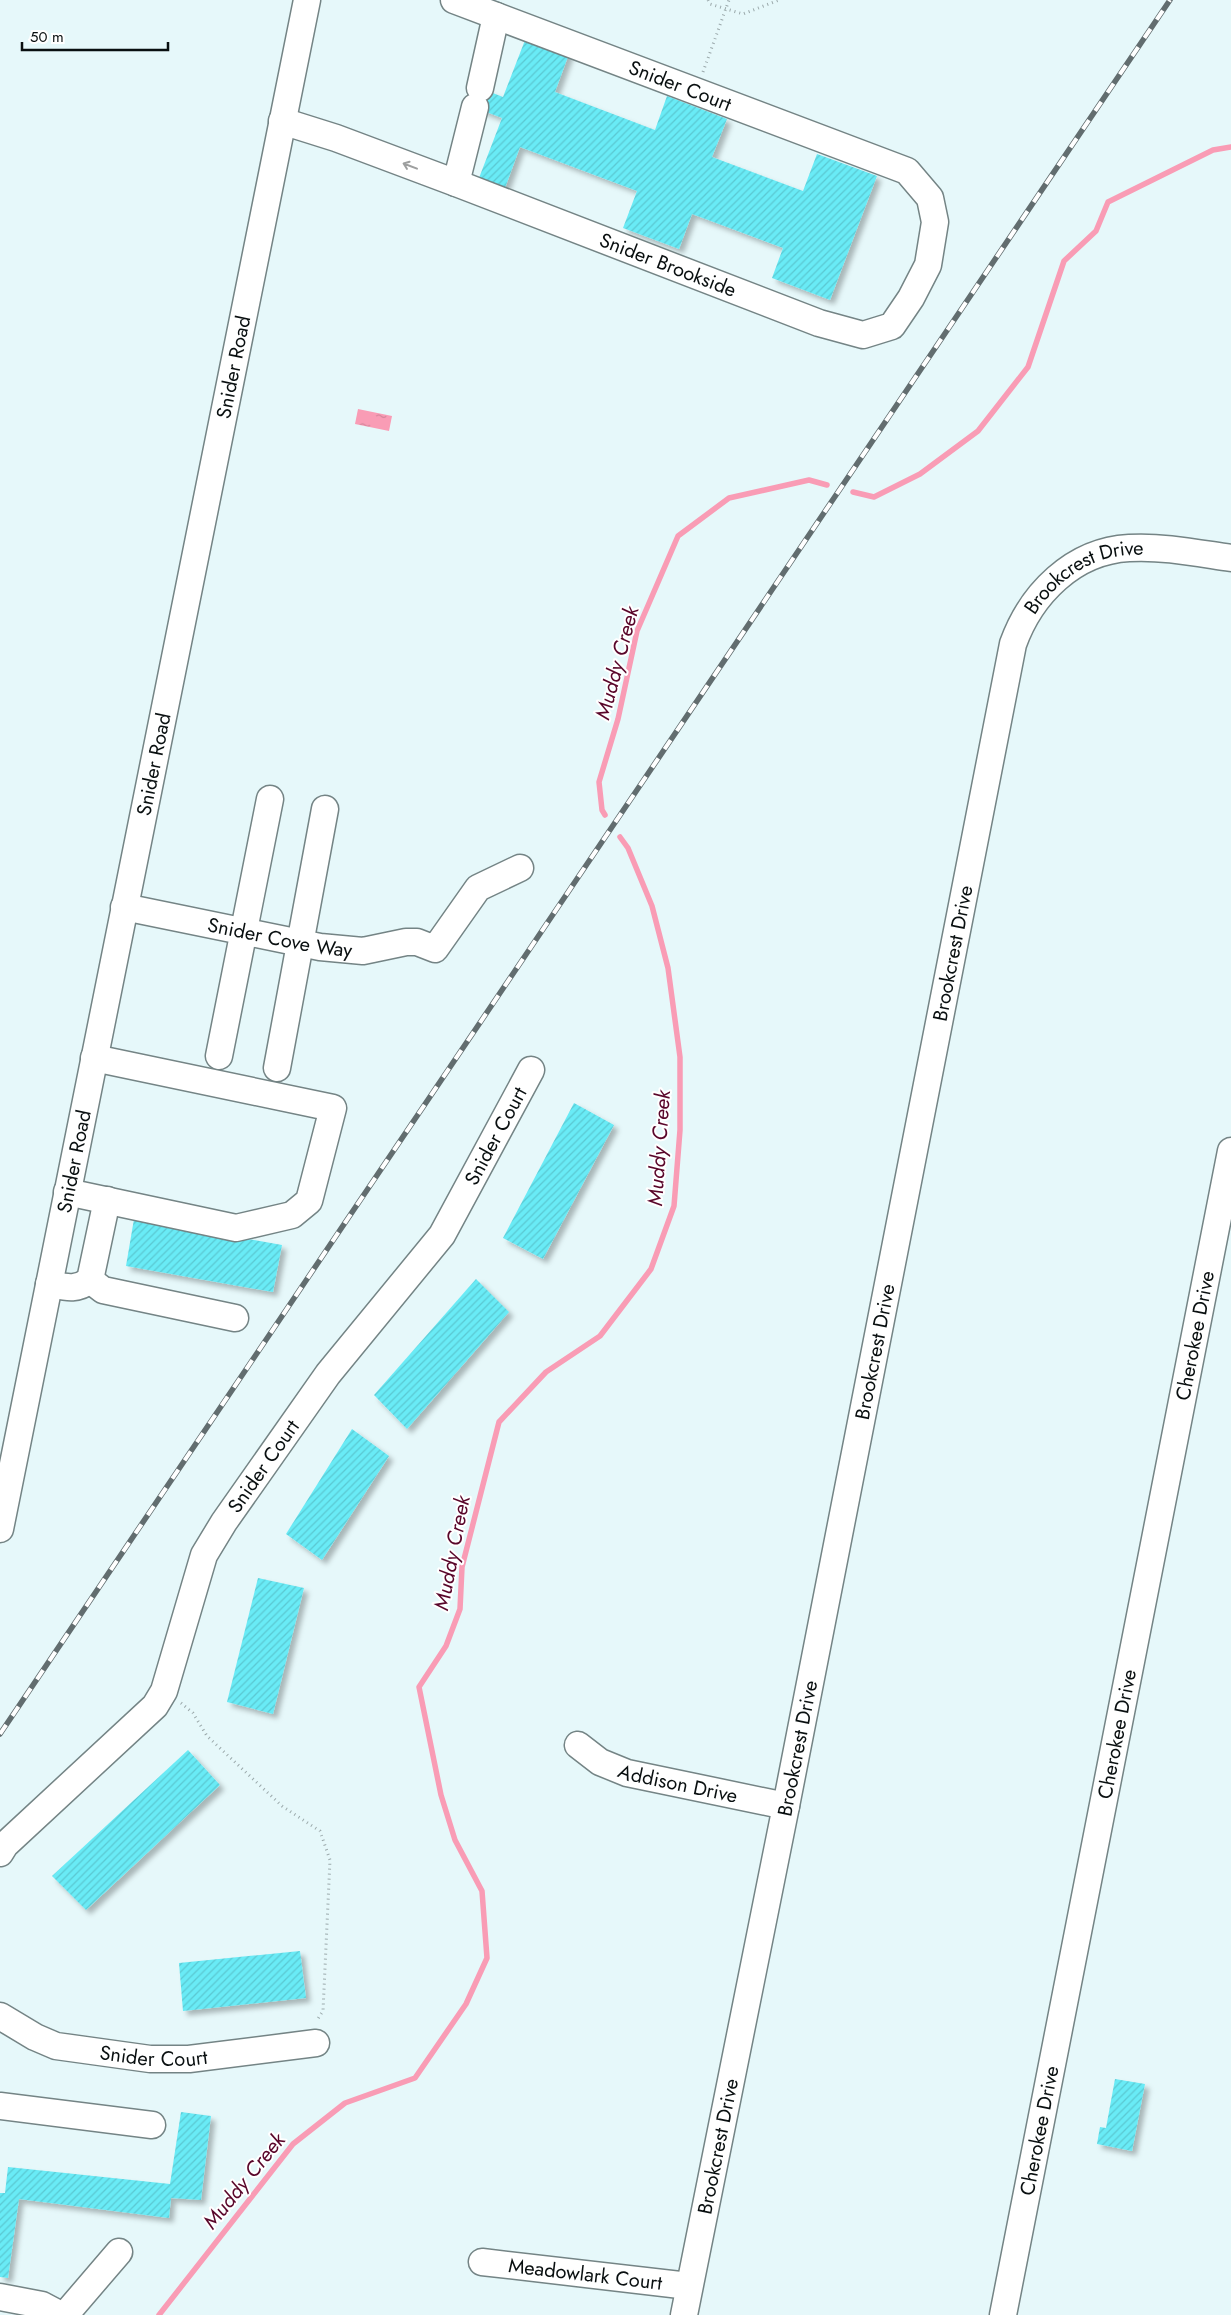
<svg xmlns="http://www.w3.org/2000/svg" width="1231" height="2315" font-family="Jost,sans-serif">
<defs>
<pattern id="water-ripples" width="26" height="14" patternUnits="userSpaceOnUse" patternTransform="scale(1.25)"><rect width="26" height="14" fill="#f99cb5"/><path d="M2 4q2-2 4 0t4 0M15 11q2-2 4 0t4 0" fill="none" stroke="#d4859b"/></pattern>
<pattern id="building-hatch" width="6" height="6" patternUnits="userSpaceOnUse" patternTransform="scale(1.25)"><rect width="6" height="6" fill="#69ebf6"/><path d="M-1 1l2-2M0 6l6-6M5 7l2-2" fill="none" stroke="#5ac8d2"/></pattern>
<filter id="shadow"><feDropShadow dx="4.5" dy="4.5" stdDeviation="2.5" flood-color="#0004"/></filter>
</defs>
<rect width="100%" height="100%" fill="#e6f8fa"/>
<!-- water -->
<path fill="url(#water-ripples)" d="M358,409L392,416L389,431L355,424Z"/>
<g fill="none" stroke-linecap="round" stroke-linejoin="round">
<!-- stream -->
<g stroke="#f99cb5" stroke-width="5.5">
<path d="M853,492L874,497L920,474L978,431L1028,367L1064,261L1096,231L1108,202L1213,150L1231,147"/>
<path d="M605,815L602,810L599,782L618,719L637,631L678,536L729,498L809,480L827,485"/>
<path d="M159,2315L293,2144L345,2103L415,2078L466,2004L487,1958L482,1891L455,1840L441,1795L419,1687L446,1646L460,1609L462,1567L499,1422L546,1372L600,1336L651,1269L674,1206L680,1130V1057L668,968L652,906L628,848L620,837"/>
</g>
</g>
<!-- building -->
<g fill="url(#building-hatch)" filter="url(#shadow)">
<path d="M527,35L570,51L555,92L655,130L667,96L727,119L712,157L803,191L817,154L877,176L830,300L772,278L783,248L692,214L679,249L623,228L637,191L520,147L505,188L479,178L502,118L468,105L475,86L503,97Z"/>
<path d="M574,1103L614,1125L543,1259L503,1238Z"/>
<path d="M134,1219L282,1245L273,1292L126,1266Z"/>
<path d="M476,1279L509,1312L407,1429L374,1395Z"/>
<path d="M352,1429L389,1456L322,1560L286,1534Z"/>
<path d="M258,1578L304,1588L273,1714L227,1702Z"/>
<path d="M188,1750L220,1785L86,1910L52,1876Z"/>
<path d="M300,1951L306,1998L183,2011L179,1963Z"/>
<path d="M1115,2079L1145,2084L1132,2151L1097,2144L1100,2127L1106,2128Z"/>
<path d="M181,2112L211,2116L201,2200L171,2198L169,2218L19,2199L8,2278L0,2277V2193H5L8,2167L170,2184Z"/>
</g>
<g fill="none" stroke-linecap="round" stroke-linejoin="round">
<!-- minor casing -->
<g stroke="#748485" stroke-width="29">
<g id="minor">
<path d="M480,88L496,16"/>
<path id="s1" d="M282,121L336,138L456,183L819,323L863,335L892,326L911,298L928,265L935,222L930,198L907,171L454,0"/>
<path d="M456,183L475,107"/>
<path id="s2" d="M124,907L320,947L363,951L406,942H417L435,949L478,888L520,868"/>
<path d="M219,1056L270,799"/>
<path d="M277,1068L325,809"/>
<path d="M67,1192L236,1228L292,1215L309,1201L333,1108L94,1058"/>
<path d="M90,1280L103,1290L235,1318"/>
<path d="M49,1284C65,1287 76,1291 90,1280L107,1200"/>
<path id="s3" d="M0,1529L307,0"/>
<path id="s4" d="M578,1745L600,1762L627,1773L786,1806"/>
<path id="s5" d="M0,1853L5,1845L155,1706L164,1691L204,1555L224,1522L328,1374L442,1235L531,1070"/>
<path id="s6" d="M0,2016L35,2037L56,2046L150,2059H189L316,2043"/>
<path d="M0,2106L152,2125"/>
<path id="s7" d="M482,2262L689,2286"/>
<path d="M0,2297L42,2305L61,2315"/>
<path d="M65,2315L119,2252"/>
<path id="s8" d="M684,2315L786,1806L1013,644C1031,594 1073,551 1129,548C1163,546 1197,553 1231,558"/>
<path id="s9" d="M1003,2315L1231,1151"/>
</g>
</g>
<!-- path -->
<g stroke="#9ba9ab" stroke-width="3" stroke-dasharray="1 4" stroke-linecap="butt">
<path d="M708,0L710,4L743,14L779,0"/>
<path d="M703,72L729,0"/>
<path d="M181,1703L193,1713L207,1736L282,1806L320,1831L330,1860L323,2011L317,2020"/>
</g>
<!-- minor -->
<use href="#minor" stroke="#fff" stroke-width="26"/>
<!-- rail casing -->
<g stroke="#626d6f" stroke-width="5.5">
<path id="rail" d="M0,1734L1170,0"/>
</g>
<!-- rail -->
<use href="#rail" stroke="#fff" stroke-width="4" stroke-dasharray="11" stroke-linecap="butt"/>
</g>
<!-- one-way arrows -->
<defs><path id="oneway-shaft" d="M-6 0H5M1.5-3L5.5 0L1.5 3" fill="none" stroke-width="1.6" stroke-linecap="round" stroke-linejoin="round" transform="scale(1.25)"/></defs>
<use stroke="#9d9f9f" href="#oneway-shaft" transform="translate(410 166) rotate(-159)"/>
<g text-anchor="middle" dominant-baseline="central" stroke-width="4" stroke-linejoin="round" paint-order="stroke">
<!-- street labels -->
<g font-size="20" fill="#090f10" stroke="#fff">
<text transform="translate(680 86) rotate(21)">Snider Court</text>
<text stroke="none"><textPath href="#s1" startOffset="412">Snider Brookside</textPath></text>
<text stroke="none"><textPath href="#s3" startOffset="1185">Snider Road</textPath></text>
<text stroke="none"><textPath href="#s8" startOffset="1808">Brookcrest Drive</textPath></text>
<text stroke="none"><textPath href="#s3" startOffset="780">Snider Road</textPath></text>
<text stroke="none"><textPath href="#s2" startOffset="159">Snider Cove Way</textPath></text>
<text stroke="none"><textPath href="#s8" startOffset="1388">Brookcrest Drive</textPath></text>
<text stroke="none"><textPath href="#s5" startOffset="885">Snider Court</textPath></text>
<text stroke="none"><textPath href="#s3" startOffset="375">Snider Road</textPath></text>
<text stroke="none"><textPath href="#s9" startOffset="998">Cherokee Drive</textPath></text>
<text stroke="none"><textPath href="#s8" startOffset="982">Brookcrest Drive</textPath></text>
<text stroke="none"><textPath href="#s5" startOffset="480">Snider Court</textPath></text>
<text stroke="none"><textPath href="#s9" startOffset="592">Cherokee Drive</textPath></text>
<text stroke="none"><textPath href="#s8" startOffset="578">Brookcrest Drive</textPath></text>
<text stroke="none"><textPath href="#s4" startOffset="109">Addison Drive</textPath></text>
<text stroke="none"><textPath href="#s6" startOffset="162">Snider Court</textPath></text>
<text stroke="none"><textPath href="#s9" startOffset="188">Cherokee Drive</textPath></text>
<text stroke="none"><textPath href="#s8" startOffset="172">Brookcrest Drive</textPath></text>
<text stroke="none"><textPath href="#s7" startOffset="104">Meadowlark Court</textPath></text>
</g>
<!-- water labels -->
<g font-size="21" font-style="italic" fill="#59062a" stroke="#fff">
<text transform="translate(617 663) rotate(-75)">Muddy Creek</text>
<text transform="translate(659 1148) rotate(-86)">Muddy Creek</text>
<text transform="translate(452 1553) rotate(-79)">Muddy Creek</text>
<text transform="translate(244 2181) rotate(-51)">Muddy Creek</text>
</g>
</g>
<!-- scale -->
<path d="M22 42v8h146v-8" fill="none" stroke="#090f10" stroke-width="2.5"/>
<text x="30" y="42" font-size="15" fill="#090f10" stroke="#ffffff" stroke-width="4" paint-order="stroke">50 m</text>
</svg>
